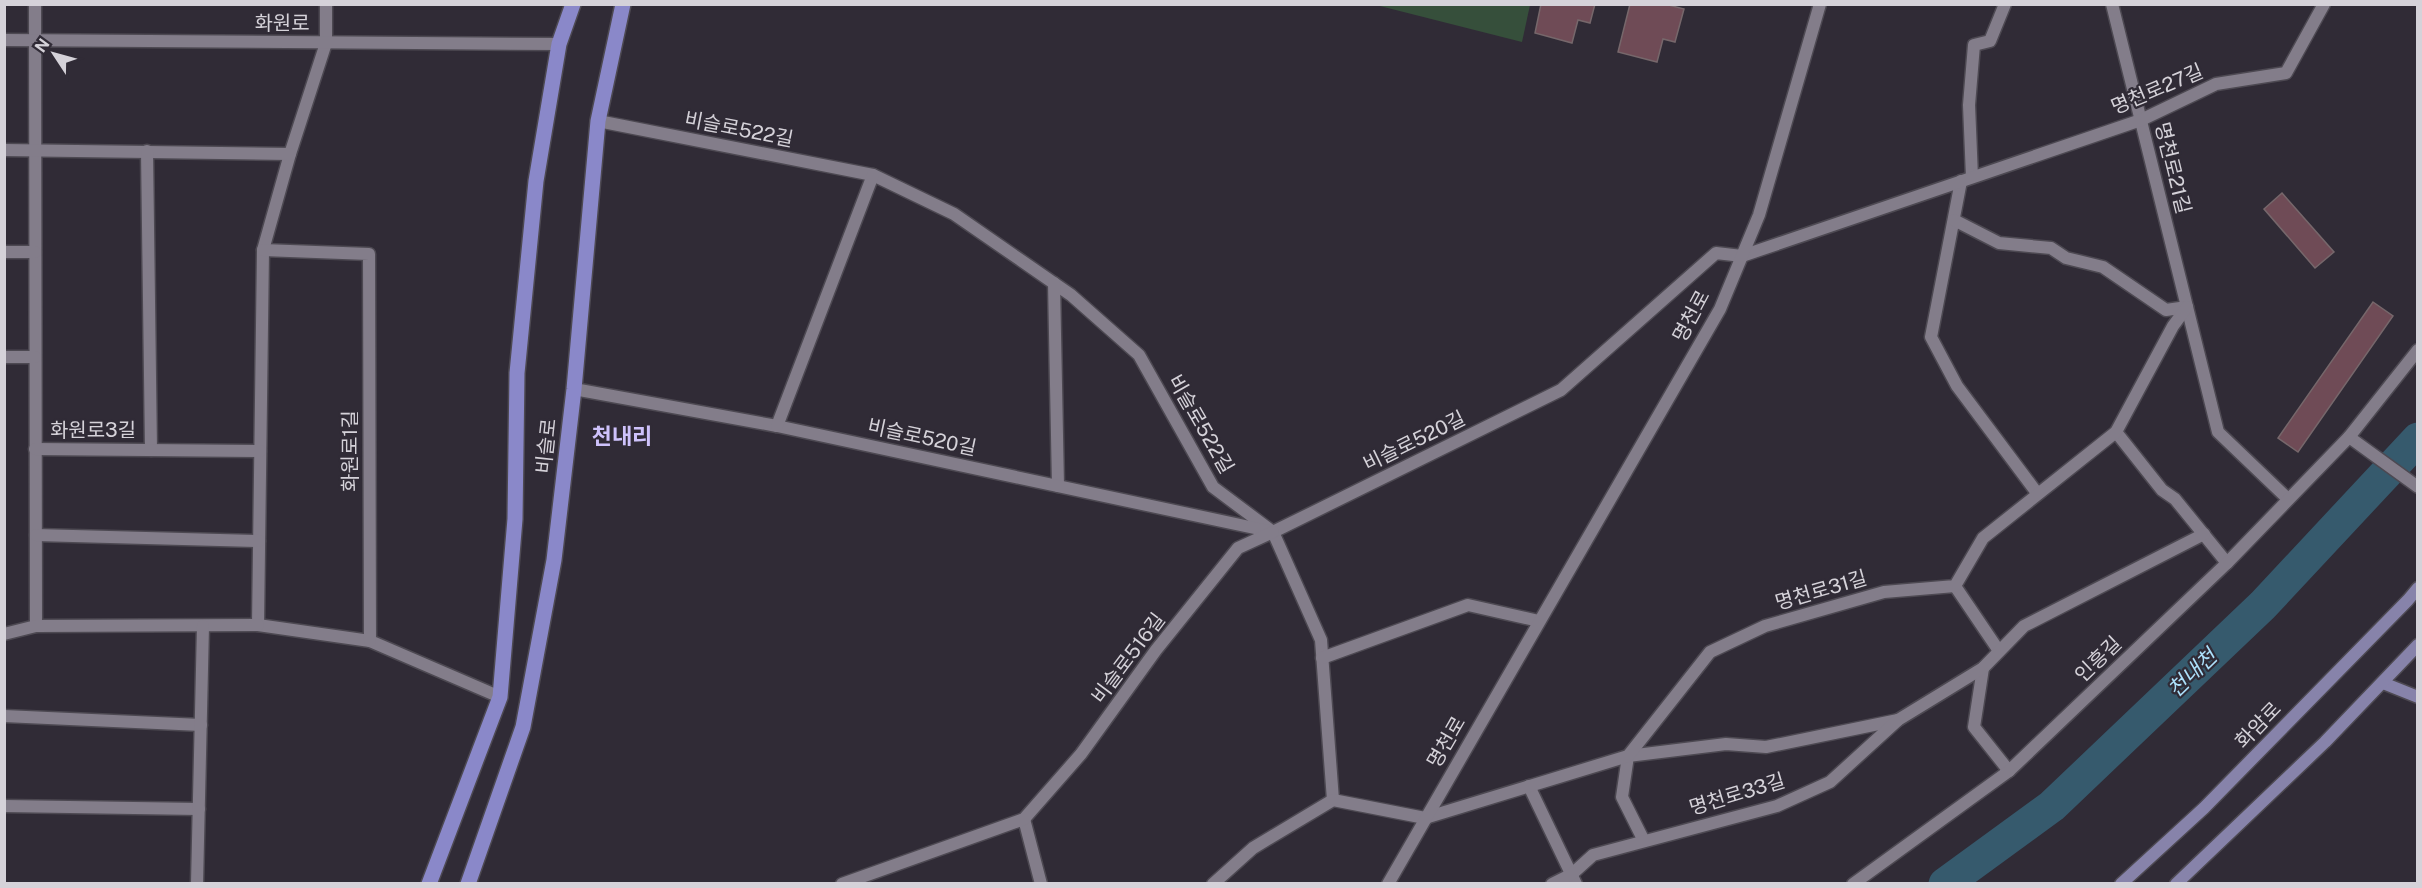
<svg xmlns="http://www.w3.org/2000/svg" width="2422" height="888" font-family="'Public Sans','Noto Sans KR',sans-serif">
<rect width="100%" height="100%" fill="#302b36"/>
<!-- green -->
<path fill="#364f3b" d="M1376,5H1530L1522,42Z"/>
<g fill="none" stroke-linecap="round" stroke-linejoin="round">
<!-- river -->
<path stroke="#365a6d" stroke-width="33" d="M1945,884L2052,806L2263,605L2418,439"/>
</g>
<!-- building -->
<g fill="#6f4b56" stroke="#76676b" stroke-width="1.5">
<path d="M1541,4H1595L1590,23L1578,20L1572,43L1535,33Z"/>
<path d="M1630,4H1665L1684,9L1675,42L1663,39L1657,62L1618,52Z"/>
<path d="M2282,193L2334,252L2315,268L2264,209Z"/>
<path d="M2373,302L2393,316L2298,452L2278,438Z"/>
</g>
<g fill="none" stroke-linecap="round" stroke-linejoin="round">
<!-- minor casing -->
<g stroke="#4d4952" stroke-width="15">
<g id="minor">
<path d="M35,4L36,626"/>
<path d="M326,4V43L290,154L263,250L258,625L370,641L500,697"/>
<path d="M2112,4L2218,432L2288,499"/>
<path d="M4,40L559,44"/>
<path d="M598,121L873,175L954,214L1071,295L1139,355L1213,487L1273,532L1321,640L1333,800"/>
<path d="M4,150L290,154"/>
<path d="M147,151L151,450"/>
<path d="M1972,177L1969,105L1974,45L1990,41L2005,4"/>
<path d="M1961,181L1931,337L1957,386L2037,493"/>
<path d="M1954,220L1999,243L2051,248L2066,258L2103,267L2166,310L2187,307"/>
<path d="M263,250L369,254L370,641"/>
<path d="M4,252H35"/>
<path d="M1054,283L1058,486"/>
<path d="M4,357H35"/>
<path d="M574,389L777,426L1273,532L1561,390L1716,253L1742,256L2141,120L2216,84L2286,73L2324,4"/>
<path d="M777,426L873,175"/>
<path d="M2116,432L2162,490L2175,499L2227,563"/>
<path d="M2349,437L2418,487"/>
<path d="M35,449L260,451"/>
<path d="M36,535L259,541"/>
<path d="M1955,586L1999,651"/>
<path d="M4,634L36,626L258,625"/>
<path d="M1322,658L1468,605L1539,621"/>
<path d="M1983,668L1974,727L2009,771"/>
<path d="M4,716L201,725"/>
<path d="M1529,786L1576,884"/>
<path d="M4,806L199,809"/>
<path d="M1024,819L1041,884"/>
<path d="M1644,841L1622,797L1628,756L1726,744L1766,747L1898,720"/>
<path d="M197,884L203,626"/>
<path d="M842,884L1024,819L1081,754L1156,650L1238,548L1273,532"/>
<path d="M1213,884L1253,848L1333,800L1425,818L1628,756L1710,652L1765,626L1884,592L1955,586L1983,538L2116,432L2173,326L2187,307"/>
<path d="M1552,884L1572,874L1593,855L1777,806L1830,782L1898,720L1983,668L2024,626L2204,534"/>
<path d="M1853,884L2009,771L2227,563L2349,437L2418,350"/>
</g>
</g>
<!-- tertiary casing -->
<g stroke="#4d4952" stroke-width="15">
<path id="tertiary" d="M1388,884L1720,309L1759,215L1820,4"/>
</g>
<!-- secondary casing -->
<g stroke="#4d4952" stroke-width="15">
<g id="secondary">
<path d="M2383,683L2418,697"/>
<path d="M2121,884L2204,808L2408,600L2418,588"/>
<path d="M2176,884L2325,742L2418,645"/>
</g>
</g>
<!-- primary casing -->
<g stroke="#4d4952" stroke-width="18">
<g id="primary">
<path d="M429,884L500,697L515,519L517,373L536,181L559,44L573,4"/>
<path d="M468,884L523,727L554,560L574,389L598,121L623,4"/>
</g>
</g>
<!-- minor -->
<use href="#minor" stroke="#837d8a" stroke-width="12"/>
<!-- tertiary -->
<use href="#tertiary" stroke="#837d8a" stroke-width="12"/>
<!-- secondary -->
<use href="#secondary" stroke="#8783aa" stroke-width="12"/>
<!-- primary -->
<use href="#primary" stroke="#8a88c9" stroke-width="15"/>
</g>
<g text-anchor="middle" dominant-baseline="central" stroke-width="4.5" stroke-linejoin="round" paint-order="stroke">
<!-- street labels -->
<g font-size="20" fill="#d5d2d9" stroke="#302b36">
<text x="282" y="23">화원로</text>
<text transform="translate(2157 89) rotate(-23)">명천로27길</text>
<text transform="translate(739 129) rotate(11)">비슬로522길</text>
<text transform="translate(2173 168) rotate(76)">명천로21길</text>
<text transform="translate(1691 316) rotate(-62)">명천로</text>
<text transform="translate(1201 424) rotate(60)">비슬로522길</text>
<text x="93" y="430">화원로3길</text>
<text transform="translate(922 437) rotate(12)">비슬로520길</text>
<text transform="translate(1414 441) rotate(-26)">비슬로520길</text>
<text transform="translate(546 446) rotate(-84)">비슬로</text>
<text transform="translate(350 451) rotate(-90)">화원로1길</text>
<text transform="translate(1821 590) rotate(-16)">명천로31길</text>
<text transform="translate(1128 658) rotate(-53)">비슬로516길</text>
<text transform="translate(2098 659) rotate(-44)">인흥길</text>
<text transform="translate(2258 725) rotate(-46)">화암로</text>
<text transform="translate(1446 742) rotate(-60)">명천로</text>
<text transform="translate(1737 794) rotate(-17)">명천로33길</text>
</g>
<!-- water labels -->
<g font-size="21" font-style="italic" fill="#ace0fb" stroke="#302b36">
<text transform="translate(2192 673) rotate(-44)">천내천</text>
</g>
<!-- quarter labels -->
<g font-size="22" font-weight="bold" fill="#cec2fb" stroke="#302b36">
<text x="622" y="436">천내리</text>
</g>
</g>
<!-- border -->
<rect width="2422" height="888" fill="none" stroke="#d5d2d9" stroke-width="12"/>
<!-- north arrow -->
<g transform="translate(54 54) rotate(306)" stroke="#302b36" stroke-width="4.5" paint-order="stroke">
<path d="M0-4.5L10 22L0 15L-10 22Z" fill="#d5d2d9"/>
<text y="-9" font-size="16" font-weight="bold" text-anchor="middle" fill="#d5d2d9">N</text>
</g>
</svg>
